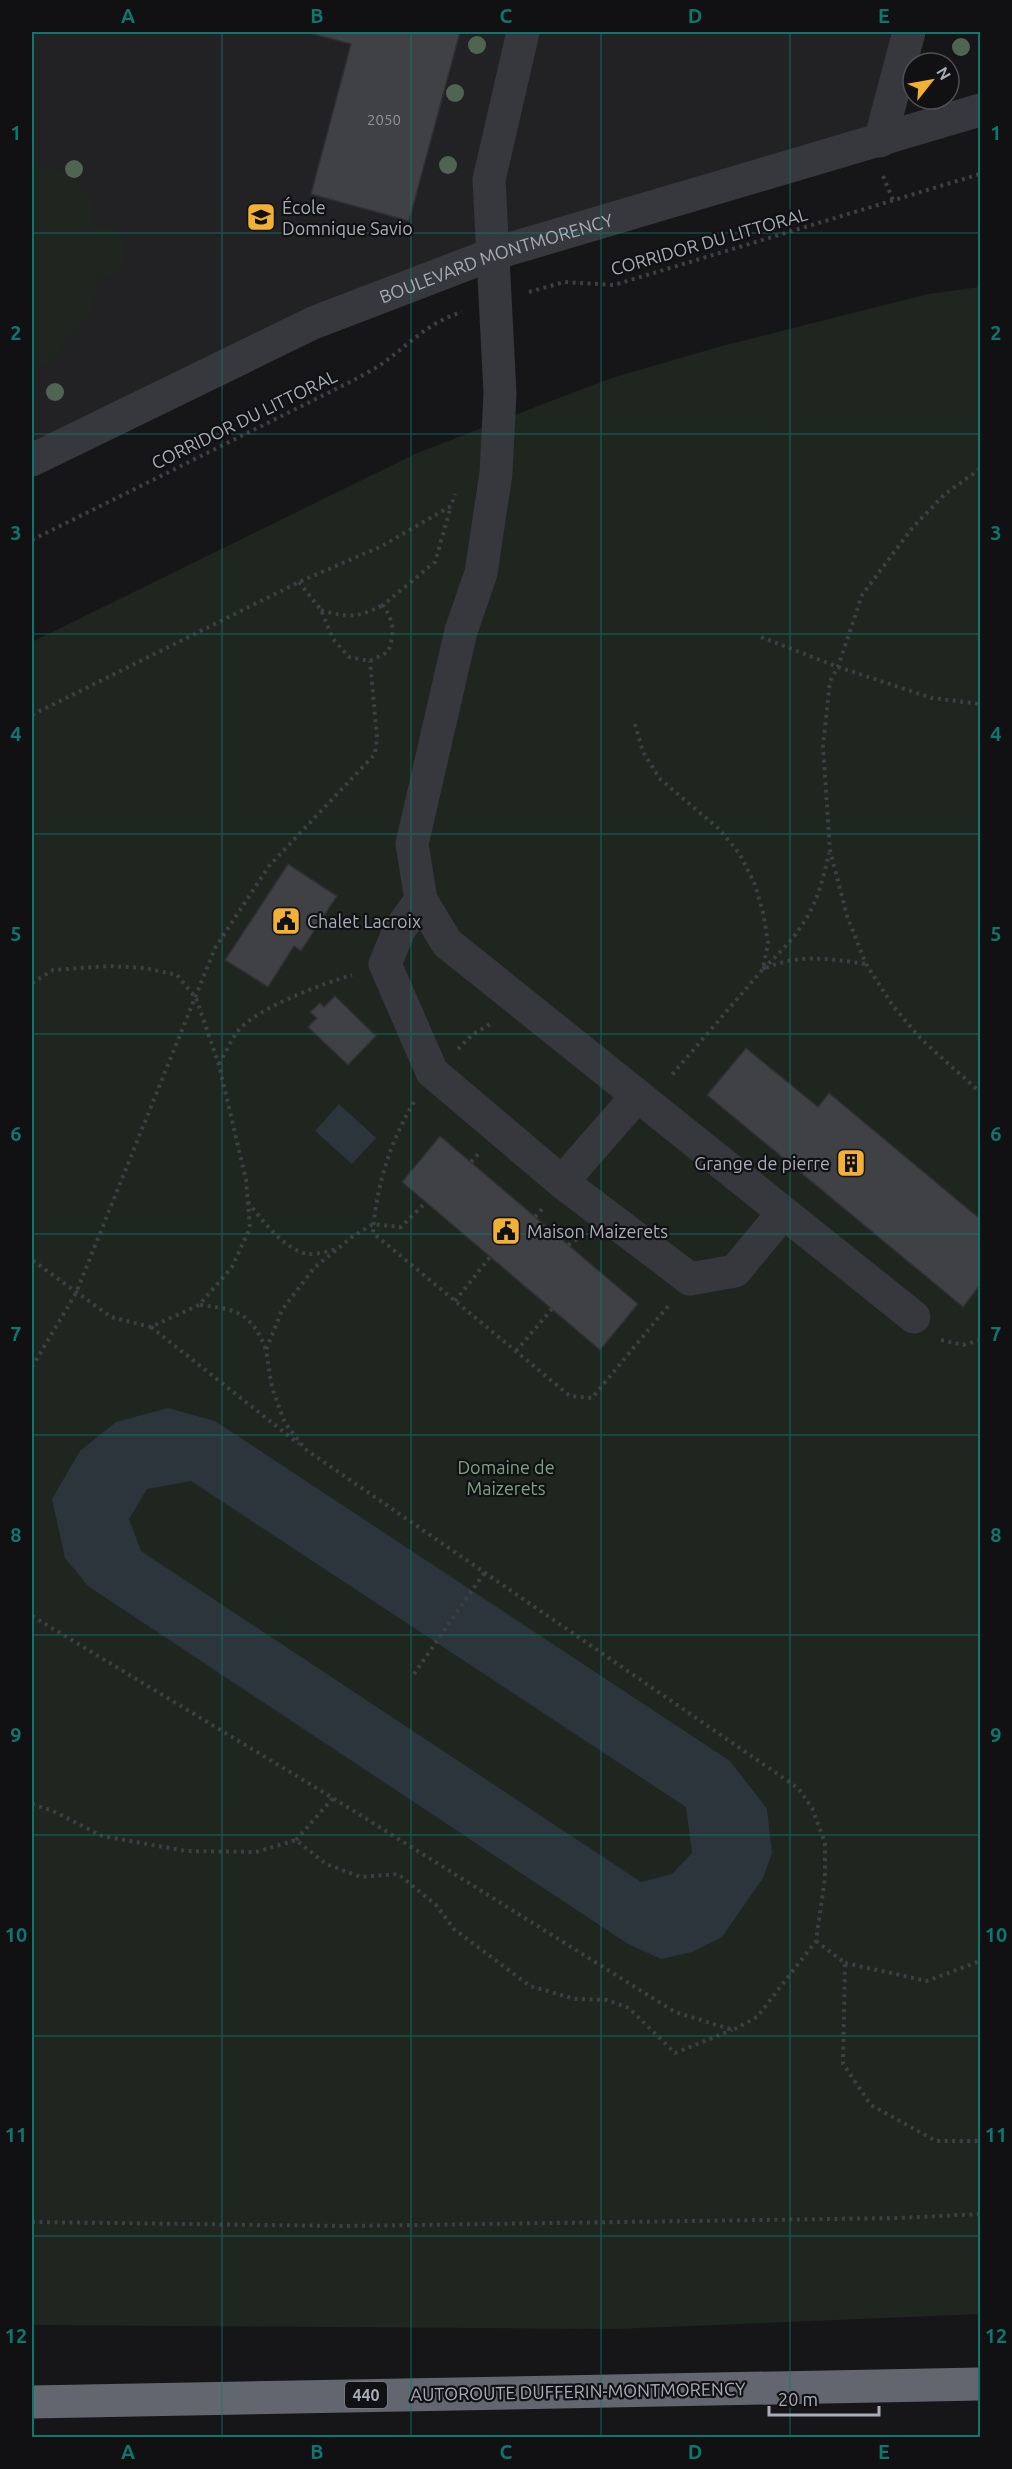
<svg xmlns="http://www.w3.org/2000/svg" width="1012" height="2469" font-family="Ubuntu,sans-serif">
<rect width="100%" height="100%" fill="#161618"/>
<!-- built -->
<path fill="#222225" d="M32,32H909L880,141L493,254L32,460Z"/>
<!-- green -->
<g fill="#1e261f">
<path d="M46,165C64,170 89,184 93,205C94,211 93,218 93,225C101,226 110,225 117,230C127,239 129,261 120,271C115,276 104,277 98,280L92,313L50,361L32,371V169Z"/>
<path d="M980,287V2314L617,2329L32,2325V642L415,454L556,399L615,377L722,346L928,294Z"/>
</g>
<!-- water -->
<g fill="#2c353c" fill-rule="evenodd">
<path d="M339,1104L376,1138L352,1164L315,1131Z"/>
<path d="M168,1408L215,1421L730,1761L767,1809L772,1853L763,1878L722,1937L692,1952L661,1959L628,1944L88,1586L65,1558L52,1499L80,1451L116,1422ZM191,1481L686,1807L692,1853L672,1874L641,1882L141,1551L129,1519L147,1489Z"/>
</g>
<!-- building -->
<g fill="#404145" stroke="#303034" stroke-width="1.5">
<path d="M306,32H460L409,221L311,194L351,44Z"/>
<path d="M288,864L337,896L301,951L294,946L268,987L225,960Z"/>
<path d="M335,996L376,1036L348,1065L308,1027L317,1018L310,1012L320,1003L324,1007Z"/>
<path d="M746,1048L818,1107L829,1093L980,1219V1285L963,1307L707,1095Z"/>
<path d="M440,1136L638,1304L600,1350L402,1182Z"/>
</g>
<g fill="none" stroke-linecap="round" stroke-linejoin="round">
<!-- path -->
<g stroke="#3d3f44" stroke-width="4" stroke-dasharray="3 4.5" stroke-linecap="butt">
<path d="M883,176L893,200"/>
<path d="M529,292L564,282L614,285L980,174"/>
<path d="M980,469L945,494L913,527L862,595L838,667L830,681L823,746L830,850L847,916L866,964L893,1006L921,1039L980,1092"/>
<path d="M32,540L350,382C361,376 373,370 383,363C411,343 427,323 462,312"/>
<path d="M299,582L321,610L333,639L349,657L370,661L388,652C395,633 394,622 383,605L435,562L451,506"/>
<path d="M321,610C348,618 358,618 383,605"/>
<path d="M761,637L838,667L932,698L980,704"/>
<path d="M32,715L299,582L382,546L451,506L455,494"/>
<path d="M635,724L643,752L660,779L718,828L739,853L754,882L763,912L768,943L763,969L670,1077"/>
<path d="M766,968C802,953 829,959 866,964"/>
<path d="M763,969C804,930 817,909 829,853"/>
<path d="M32,983L53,970L110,966L145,968L177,975L196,998L219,1065L246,1180L250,1228L232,1267L199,1305L151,1327L111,1317L32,1260"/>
<path d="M458,1049L472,1035L490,1024"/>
<path d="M219,1064C225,1054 230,1042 237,1032C256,1008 322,984 352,975"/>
<path d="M414,1102C390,1142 376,1187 373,1233L570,1396L592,1398L668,1306"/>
<path d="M471,1162L478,1154"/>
<path d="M248,1202C262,1220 284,1250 308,1254C316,1255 328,1251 336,1249"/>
<path d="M535,1217L542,1209"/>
<path d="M568,1245L578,1239"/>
<path d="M455,1301L490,1257"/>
<path d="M200,1305C237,1309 252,1313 266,1350"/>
<path d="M151,1327L299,1444"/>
<path d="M941,1340L963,1345L980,1340"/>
<path d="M516,1351L552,1309"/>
<path d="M32,1367L76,1293L215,948L269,866L375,754L377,738L370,661"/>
<path d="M32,1616L333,1798L675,2012L733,2030L757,2017L816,1941L825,1878V1843L812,1808L798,1788L305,1449L285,1423L272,1388L266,1350L282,1310L314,1268L352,1237L373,1224L401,1227L426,1202"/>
<path d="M414,1674L485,1572"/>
<path d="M32,1804L53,1811L102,1836L186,1851L256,1852L296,1840L326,1864L361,1877L398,1874L436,1905L454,1929L530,1986L575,1999L607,2000L629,2008L675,2053L732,2030"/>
<path d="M296,1840L333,1798"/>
<path d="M816,1941L845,1963L843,2064L871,2105L936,2141H980"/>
<path d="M845,1963L927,1981L980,1961"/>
<path d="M32,2222L345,2226L899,2218L980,2214"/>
</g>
<!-- minor -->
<g stroke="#37383d" stroke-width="33">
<path d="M523,32L489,180L500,393L496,473L481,573L461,631L412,844L421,900L447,943L914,1317"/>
<path d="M880,141L909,32"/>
<path id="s1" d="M32,460L313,323L493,254L980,110"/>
<path d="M421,900L399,930L385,964L432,1072L562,1182L690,1279L735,1271L783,1213"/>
<path d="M562,1182L637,1096"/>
</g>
<!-- highway -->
<path stroke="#63666e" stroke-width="33" d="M32,2402L980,2384"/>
</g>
<!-- trees -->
<g fill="#506452">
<circle cx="477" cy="45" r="9"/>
<circle cx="961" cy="47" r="9"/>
<circle cx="455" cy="93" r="9"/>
<circle cx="448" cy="165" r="9"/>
<circle cx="74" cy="169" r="9"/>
<circle cx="55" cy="392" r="9"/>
</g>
<!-- grid -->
<path fill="none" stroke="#0f766e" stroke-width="1.5" stroke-opacity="0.55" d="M222,32V2438M411,32V2438M601,32V2438M790,32V2438M32,233H980M32,434H980M32,634H980M32,834H980M32,1034H980M32,1234H980M32,1435H980M32,1635H980M32,1835H980M32,2036H980M32,2236H980"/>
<!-- icons -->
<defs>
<g id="school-square" transform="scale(1.5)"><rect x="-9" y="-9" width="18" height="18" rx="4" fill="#f2b134" stroke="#111113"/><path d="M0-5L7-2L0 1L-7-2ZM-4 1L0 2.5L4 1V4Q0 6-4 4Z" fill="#111"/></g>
<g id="civic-square" transform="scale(1.5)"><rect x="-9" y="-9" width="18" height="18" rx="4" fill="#f2b134" stroke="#111113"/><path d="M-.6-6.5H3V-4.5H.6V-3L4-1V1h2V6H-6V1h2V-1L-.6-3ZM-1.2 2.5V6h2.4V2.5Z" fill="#111"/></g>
<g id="building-square" transform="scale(1.5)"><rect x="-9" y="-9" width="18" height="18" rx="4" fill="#f2b134" stroke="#111113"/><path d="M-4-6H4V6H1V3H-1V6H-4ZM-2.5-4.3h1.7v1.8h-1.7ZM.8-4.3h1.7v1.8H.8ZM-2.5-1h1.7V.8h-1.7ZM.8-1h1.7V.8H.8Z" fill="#111"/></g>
</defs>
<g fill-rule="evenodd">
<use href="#school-square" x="261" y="217"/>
<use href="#civic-square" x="286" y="921"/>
<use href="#building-square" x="851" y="1163"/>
<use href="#civic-square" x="506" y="1231"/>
</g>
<g text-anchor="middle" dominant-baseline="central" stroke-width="4.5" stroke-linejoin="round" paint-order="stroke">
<!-- number labels -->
<g font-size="15" fill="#8e929b">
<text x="384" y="119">2050</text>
</g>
<!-- shield labels -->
<rect fill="#111113" stroke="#7b7e86" stroke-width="1.5" x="345" y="2382" width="42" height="26" rx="4.5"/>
<g font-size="16" font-weight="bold" fill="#a8adb8">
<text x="366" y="2395">440</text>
</g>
<!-- poi labels -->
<g font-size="18" fill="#a8adb8" stroke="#111113" text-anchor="start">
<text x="282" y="207">École<tspan x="282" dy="21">Domnique Savio</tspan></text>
<text x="307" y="921">Chalet Lacroix</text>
<text x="830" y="1163" text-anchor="end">Grange de pierre</text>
<text x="527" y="1231">Maison Maizerets</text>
</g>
<!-- street labels -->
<g font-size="18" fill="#a8adb8" stroke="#111113">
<text transform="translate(709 241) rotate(-16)">CORRIDOR DU LITTORAL</text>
<text stroke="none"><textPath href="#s1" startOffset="507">BOULEVARD MONTMORENCY</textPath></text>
<text transform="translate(244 419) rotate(-26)">CORRIDOR DU LITTORAL</text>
<text transform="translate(578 2391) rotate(-1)">AUTOROUTE DUFFERIN-MONTMORENCY</text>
</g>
<!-- park labels -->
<g font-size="18" fill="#7fa381" stroke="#111113">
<text x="506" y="1467">Domaine de<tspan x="506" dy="21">Maizerets</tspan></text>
</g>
</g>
<!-- border -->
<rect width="1012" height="2469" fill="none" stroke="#111113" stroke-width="66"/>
<!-- north arrow -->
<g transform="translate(931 81) rotate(59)"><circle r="28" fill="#111113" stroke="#4d4f55" stroke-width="1.5"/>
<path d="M0-4.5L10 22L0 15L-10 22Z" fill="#f2b134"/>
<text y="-9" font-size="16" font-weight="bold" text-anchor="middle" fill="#a8adb8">N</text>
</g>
<!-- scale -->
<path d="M769 2406v9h110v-9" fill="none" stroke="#a8adb8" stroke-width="3"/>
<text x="778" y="2406" font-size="18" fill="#a8adb8" stroke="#111113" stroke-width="4.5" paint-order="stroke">20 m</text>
<rect x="33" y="33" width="946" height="2403" fill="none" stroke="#0f766e" stroke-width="2"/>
<g font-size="20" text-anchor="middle" font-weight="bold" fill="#0f766e">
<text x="128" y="23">A</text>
<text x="317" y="23">B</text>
<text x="506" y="23">C</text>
<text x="695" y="23">D</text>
<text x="884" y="23">E</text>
<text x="16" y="140">1</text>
<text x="996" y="140">1</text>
<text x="16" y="340">2</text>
<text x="996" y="340">2</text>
<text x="16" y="540">3</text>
<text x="996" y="540">3</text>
<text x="16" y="741">4</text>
<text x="996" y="741">4</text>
<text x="16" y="941">5</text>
<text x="996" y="941">5</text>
<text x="16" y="1141">6</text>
<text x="996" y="1141">6</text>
<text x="16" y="1341">7</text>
<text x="996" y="1341">7</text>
<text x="16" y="1542">8</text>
<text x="996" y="1542">8</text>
<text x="16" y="1742">9</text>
<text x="996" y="1742">9</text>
<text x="16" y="1942">10</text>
<text x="996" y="1942">10</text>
<text x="16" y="2142">11</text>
<text x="996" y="2142">11</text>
<text x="16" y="2343">12</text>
<text x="996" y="2343">12</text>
<text x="128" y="2459">A</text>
<text x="317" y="2459">B</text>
<text x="506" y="2459">C</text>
<text x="695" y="2459">D</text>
<text x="884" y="2459">E</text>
</g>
</svg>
